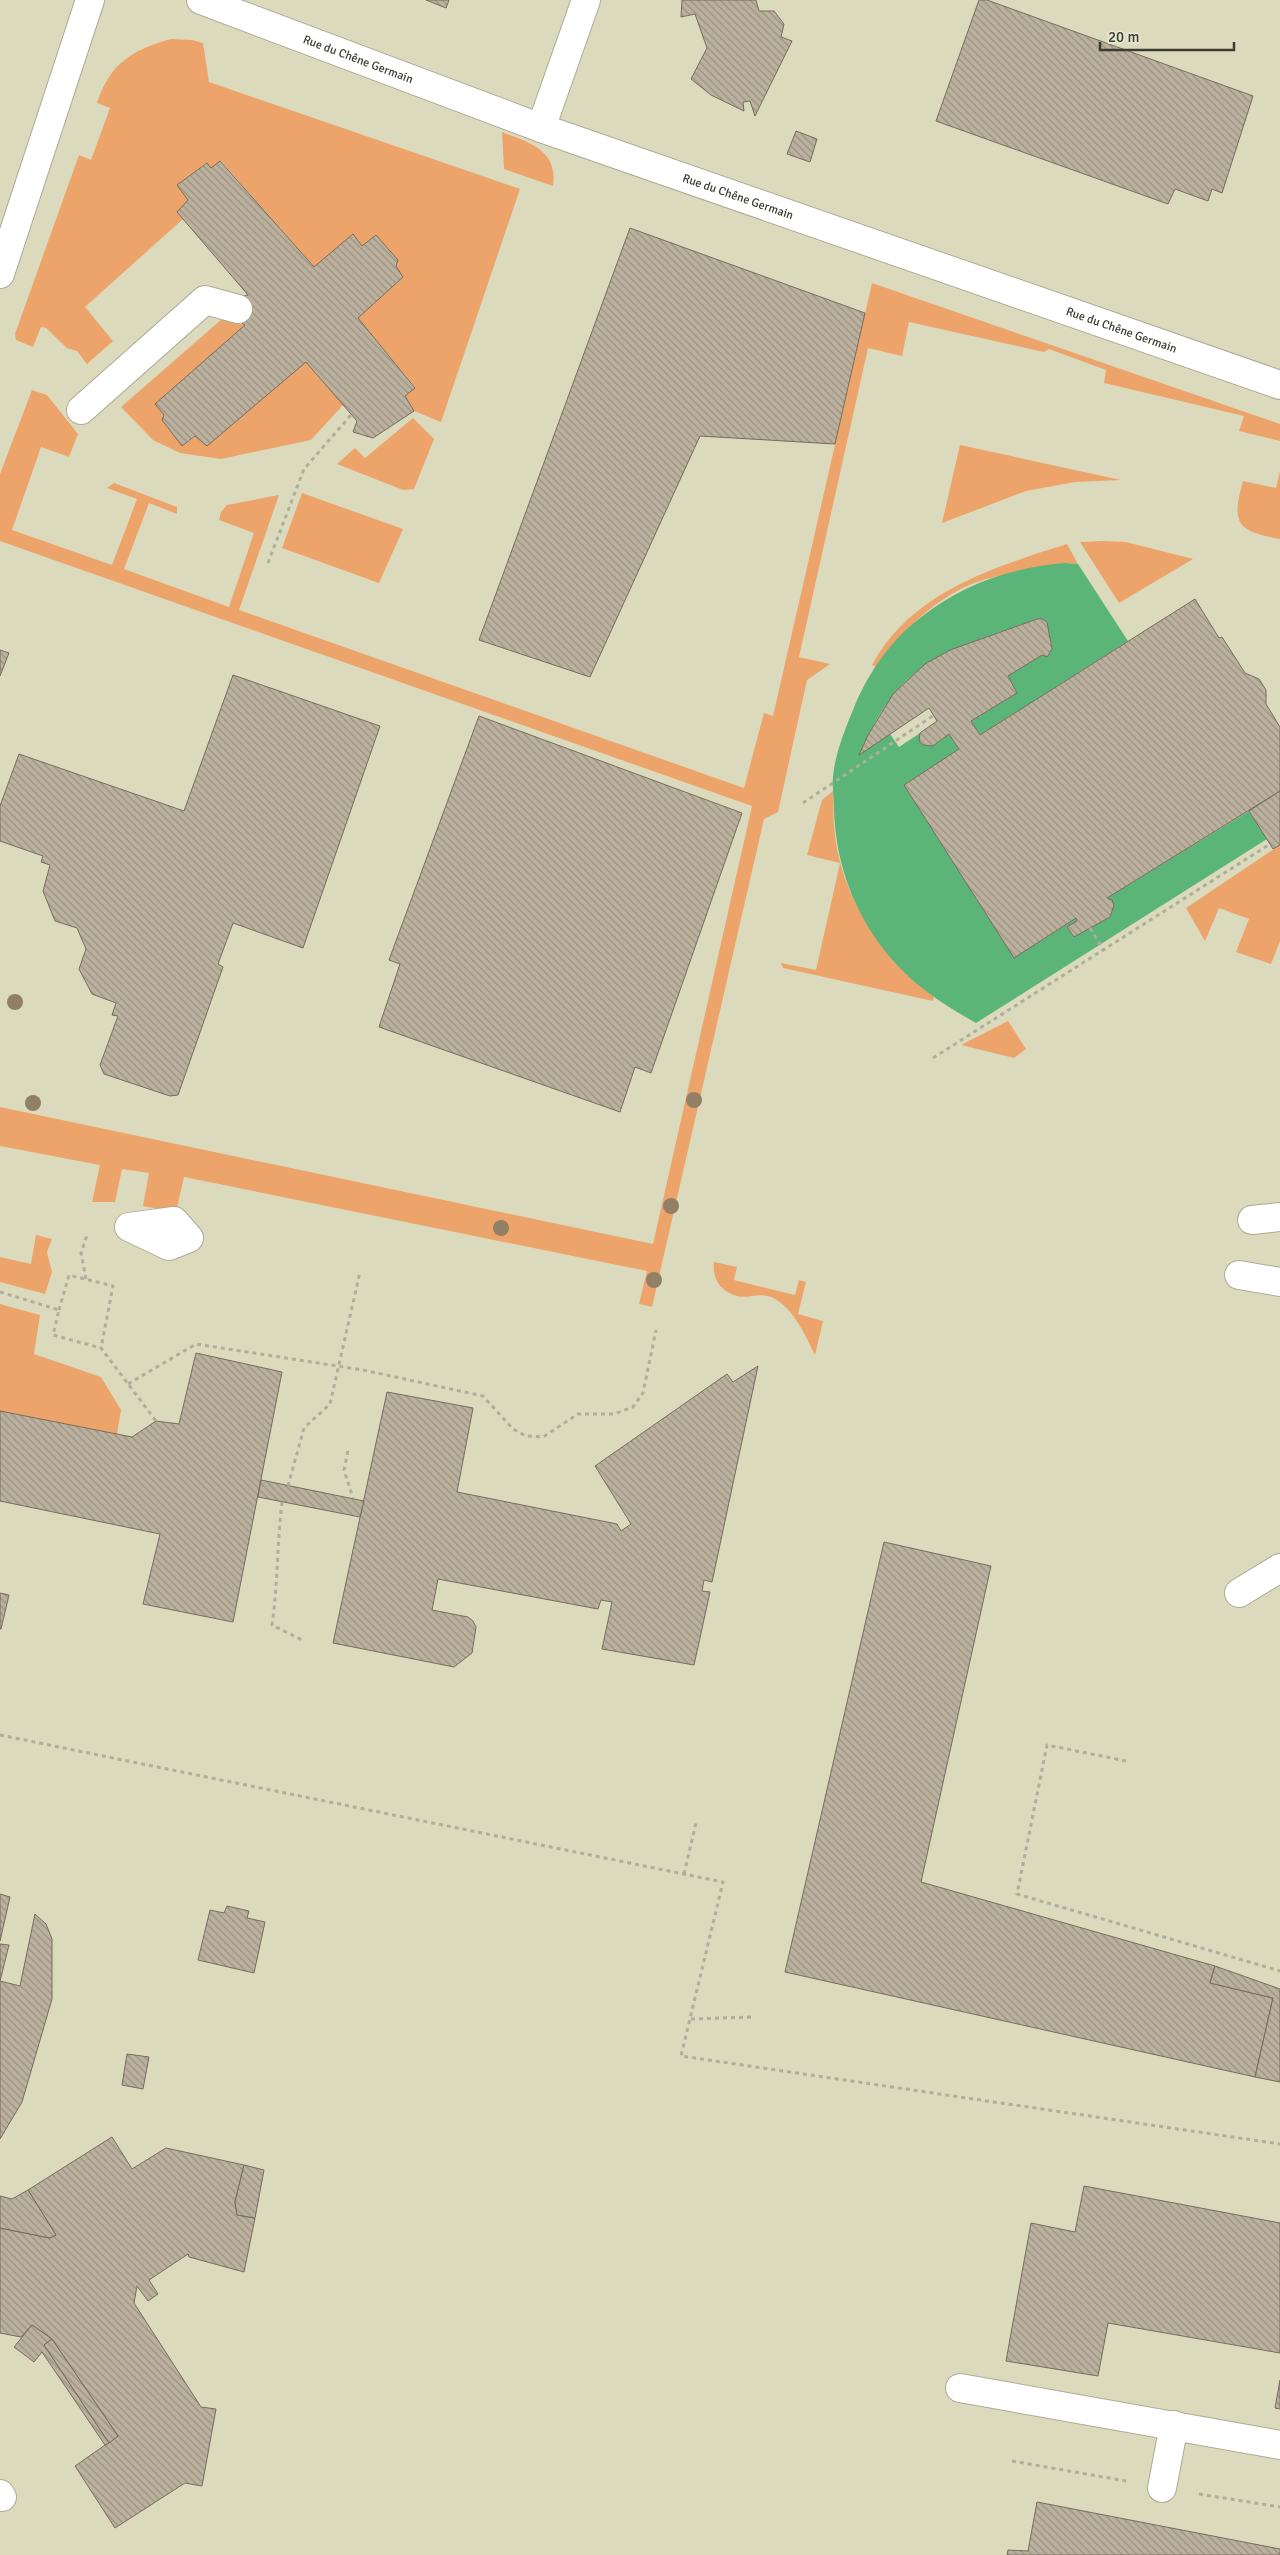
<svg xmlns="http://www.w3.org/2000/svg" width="1280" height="2555" font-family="Signika,sans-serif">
<defs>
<pattern id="building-back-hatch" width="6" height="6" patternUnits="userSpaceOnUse" patternTransform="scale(1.25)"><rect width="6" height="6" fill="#bcb19e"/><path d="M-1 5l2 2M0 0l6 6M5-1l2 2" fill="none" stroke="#9a9181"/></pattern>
</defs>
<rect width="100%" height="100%" fill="#e7e6d0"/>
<!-- built -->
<rect fill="#dcdabd" x="0" y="0" width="1280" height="2555"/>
<!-- green -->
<g fill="#eda46b">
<path d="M171,39L192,40L203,43L209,82L520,189L441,422L414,411L405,396L415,387L358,318L403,277L396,266L398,260L376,235L362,246L353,234L314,267L221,161L211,168L206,163L177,185L188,200L177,212L183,219L85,307L113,341L87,364L77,351L67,348L46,328L41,327L33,347L16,340L15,334L79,155L91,160L110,108L97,103C110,63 132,50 171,39Z"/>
<path d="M502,132C530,143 558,150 553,186L504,169Z"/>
<path d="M872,283L1280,424V441L1239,431L1244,416L1104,383L1106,370L1049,349L1044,352L909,322L902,356L868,348L799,657L830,664L807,680L778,812L764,819L652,1307L639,1304L647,1271L184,1177L176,1212L143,1206L149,1173L122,1169L115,1202H92L100,1165L0,1146V1107L653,1244L752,806L0,541V474L32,390L47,395L78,434L69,457L41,447L12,530L112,565L137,499L107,488L114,483L177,507V514L149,503L124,569L229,607L254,533L219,520L221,512L227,505L279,495L239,610L744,788L764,713L773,716Z"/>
<path d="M222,319L245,325L155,404L164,415L162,420L182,446L306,362L343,405L311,440L221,459L180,453L153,440L121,407Z"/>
<path d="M413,418L434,439L414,489L403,490L337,464L355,448L365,458Z"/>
<path d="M960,445L1121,480L1075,482L1026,491L942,523Z"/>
<path d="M1280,471V539C1237,531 1231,524 1243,481L1276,488Z"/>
<path d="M302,493L403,529L379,583L282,548Z"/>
<path d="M1102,541L1126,542L1193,559L1119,603L1080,542Z"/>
<path d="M1067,544L1078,564L1065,563C1039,568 1012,572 986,579C941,592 902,630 876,667L872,665C911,592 994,567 1067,544Z"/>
<path d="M833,791C834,802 833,814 834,826C839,895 881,957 934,997L933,1001L783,968L781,963L816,970L840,863L807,855L822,800Z"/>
<path d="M1280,845V941L1271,964L1236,952L1249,919L1219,908L1205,941L1186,908Z"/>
<path d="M1008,1021L1026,1049L1014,1058L961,1045Z"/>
<path d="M36,1235L52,1239L47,1252L52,1272L45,1294L0,1282V1257L31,1264Z"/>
<path d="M714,1262L737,1267L734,1280L795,1295L799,1280L806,1282L798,1314L823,1321L815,1355C806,1337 797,1316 781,1303C763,1288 751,1300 737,1296C720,1291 712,1279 714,1262Z"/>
<path d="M0,1304L40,1315L34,1354L101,1377L121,1410L117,1434L0,1411Z"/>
</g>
<!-- water -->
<path fill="#5cb578" d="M1065,563L1078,564L1128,641L980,735L971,721L1017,693L1008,676L1042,655L1047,657L1052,649L1047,622L1040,618C950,650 900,657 860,754L890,734L899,747L920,733V741L928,746H933L949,734L959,749L904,785L1014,958L1076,918L1077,921L1067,927L1074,937L1110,917L1114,905L1112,900L1107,898L1249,811L1267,839L976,1023C948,1007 920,990 897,965C857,922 835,866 834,808C834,798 832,787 833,777C835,753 846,727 855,705C869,672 891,640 920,618C964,583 1010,568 1065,563Z"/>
<!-- building -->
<g fill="url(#building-back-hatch)" stroke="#766c5b">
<path d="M426,0H449L446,8Z"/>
<path d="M682,0H756L759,11H774L784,24L781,37L792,41L755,116L750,101L743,102L744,111L711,95L691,79L707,48L695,14L681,17Z"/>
<path d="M979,0H987L1253,96L1222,193L1212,189L1208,201L1175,189L1168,204L936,121Z"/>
<path d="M796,131L817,139L810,162L787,154Z"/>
<path d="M220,161L314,267L353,234L362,246L376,235L398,260L396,266L403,277L358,318L415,388L405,396L414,411L373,438L353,432L357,421L306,362L207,446L195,436L182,446L162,420L164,415L155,404L245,325L238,321L239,297L248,295L177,212L188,200L177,185L207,163L211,168Z"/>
<path d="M630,228L865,313L835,444L700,436L590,677L479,640Z"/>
<path d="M1195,599L1219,638L1222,637L1245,673L1259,679L1266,690V704L1280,727V791L1107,898L1112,900L1114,905L1110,917L1074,937L1067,927L1077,921L1076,918L1014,958L904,785L959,749L949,734L933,746L923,745L919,741L920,733L937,721L929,708L859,755L868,735L893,694L925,664L950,650L1040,618L1047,622L1052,649L1047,657L1042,655L1008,676L1017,693L971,721L980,735Z"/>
<path d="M0,650L9,653L0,676Z"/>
<path d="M233,675L380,726L303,948L233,923L218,964L223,967L178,1095L170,1096L104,1074L100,1065L118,1016L112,1015L116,1003L92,994L79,969L86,949L77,928L55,921L43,891L50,865L41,862L43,856L0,841V806L19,754L184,811Z"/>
<path d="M479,716L742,813L651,1073L635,1067L620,1112L379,1027L400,964L389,960Z"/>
<path d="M1280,791V845L1273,849L1249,811Z"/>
<path d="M196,1353L282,1372L233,1622L143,1604L160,1534L0,1501V1411L132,1437L156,1421L179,1424Z"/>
<path d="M758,1366L712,1582L704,1580L702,1591L710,1592L694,1665L602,1649L612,1602L601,1600L598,1609L438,1579L432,1610L468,1617L473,1621L476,1627L472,1653L454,1667L333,1643L387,1392L473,1408L457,1492L617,1524L621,1531L631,1524L595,1466L727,1374L733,1382Z"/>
<path d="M261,1480L364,1501L360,1517L258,1497Z"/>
<path d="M884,1542L991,1566L921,1882L1215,1966L1210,1983L1273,1998L1255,2077L785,1972Z"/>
<path d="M0,1593L9,1595L1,1629H0Z"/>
<path d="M0,1894L10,1897L0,1941Z"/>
<path d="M227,1906L249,1911L247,1918L265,1922L254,1973L198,1960L210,1910L224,1913Z"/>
<path d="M35,1914L46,1924L52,1939V1999L22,2102L0,2139V1944L9,1945L0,1981L20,1986Z"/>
<path d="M1215,1966L1280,1989V2082L1255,2077L1273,1998L1210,1983Z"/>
<path d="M127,2054L149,2057L143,2089L122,2085Z"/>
<path d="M112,2137L132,2169L166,2148L244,2165L235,2202L237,2215L255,2218L244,2272L189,2257L188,2254L149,2280L158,2294L148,2301L137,2286L134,2303L201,2407L216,2409L202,2486L185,2483L115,2528L75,2466L118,2436L52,2339L32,2325L21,2337L0,2333V2228L50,2238L56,2235L28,2190Z"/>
<path d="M244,2165L264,2170L255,2218L237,2215L235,2202Z"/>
<path d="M1084,2186L1280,2223V2353L1108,2323L1098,2376L1006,2361L1031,2223L1075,2232Z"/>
<path d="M28,2190L56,2235L50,2238L0,2228V2196L12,2199Z"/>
<path d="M32,2325L52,2339L44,2345L109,2443L105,2445L42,2352L34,2362L14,2347Z"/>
<path d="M52,2339L118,2436L109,2443L44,2345Z"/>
<path d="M1280,2380V2409L1275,2408Z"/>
<path d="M1037,2502L1280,2549V2555H1007L1008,2550L1028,2551Z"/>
</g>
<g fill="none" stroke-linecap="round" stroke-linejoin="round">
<!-- minor casing -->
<g stroke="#acab96" stroke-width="30">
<g id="minor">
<path id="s1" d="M201,0L541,128L1280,385"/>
<path d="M541,128L586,0"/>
<path d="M0,274L90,0"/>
<path d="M81,410L205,300L238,309"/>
<path d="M1252,1220L1280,1217"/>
<path d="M174,1221L189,1238L169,1246L129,1227Z"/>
<path d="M1239,1275L1280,1282"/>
<path d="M1239,1593L1280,1568"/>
<path d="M960,2388L1280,2445"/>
<path d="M1162,2488L1174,2425"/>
<path d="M0,2494L2,2497"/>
</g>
</g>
<!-- path -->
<g stroke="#aeae9c" stroke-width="3" stroke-dasharray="4 4" stroke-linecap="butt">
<path d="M268,563L304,469L351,415"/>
<path d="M803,803L934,715"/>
<path d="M1090,928L1104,951"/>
<path d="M933,1058L1270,844"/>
<path d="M86,1279L81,1253L87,1235"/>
<path d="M0,1292L59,1310L53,1335L101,1348L156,1421"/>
<path d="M59,1310L69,1275L113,1286L101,1348"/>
<path d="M128,1384L196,1344L363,1370L483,1396L513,1429L526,1436L543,1437L578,1414H614L633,1407L643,1393L656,1330"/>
<path d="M348,1451L344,1470L353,1498"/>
<path d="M288,1486L304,1428L330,1404L360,1272"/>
<path d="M282,1502C277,1543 278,1584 272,1625L302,1640"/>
<path d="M0,1735L723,1882L681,2056L1280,2144"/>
<path d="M1126,1761L1047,1745L1017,1894L1280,1971"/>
<path d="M684,1874L696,1823"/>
<path d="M691,2019L752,2017"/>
<path d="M1012,2461L1126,2481"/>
<path d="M1199,2494L1280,2507"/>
</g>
<!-- minor -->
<use href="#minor" stroke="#fff" stroke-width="28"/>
</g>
<!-- trees -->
<g fill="#917f66">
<circle cx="15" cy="1002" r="8"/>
<circle cx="694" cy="1100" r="8"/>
<circle cx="33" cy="1103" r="8"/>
<circle cx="671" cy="1206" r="8"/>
<circle cx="501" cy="1228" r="8"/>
<circle cx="654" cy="1280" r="8"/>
</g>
<g text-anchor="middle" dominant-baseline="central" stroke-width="4" stroke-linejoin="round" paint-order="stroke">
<!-- street labels -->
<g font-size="12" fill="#3c3c33" stroke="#e7e6d0">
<text stroke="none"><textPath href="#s1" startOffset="168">Rue du Chêne Germain</textPath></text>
<text stroke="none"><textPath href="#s1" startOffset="572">Rue du Chêne Germain</textPath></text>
<text stroke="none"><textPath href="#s1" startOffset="978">Rue du Chêne Germain</textPath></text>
</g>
</g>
<!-- scale -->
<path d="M1100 42v8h134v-8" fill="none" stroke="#3c3c33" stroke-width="2.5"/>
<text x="1108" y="42" font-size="15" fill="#3c3c33" stroke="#e7e6d0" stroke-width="4" paint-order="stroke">20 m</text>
</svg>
